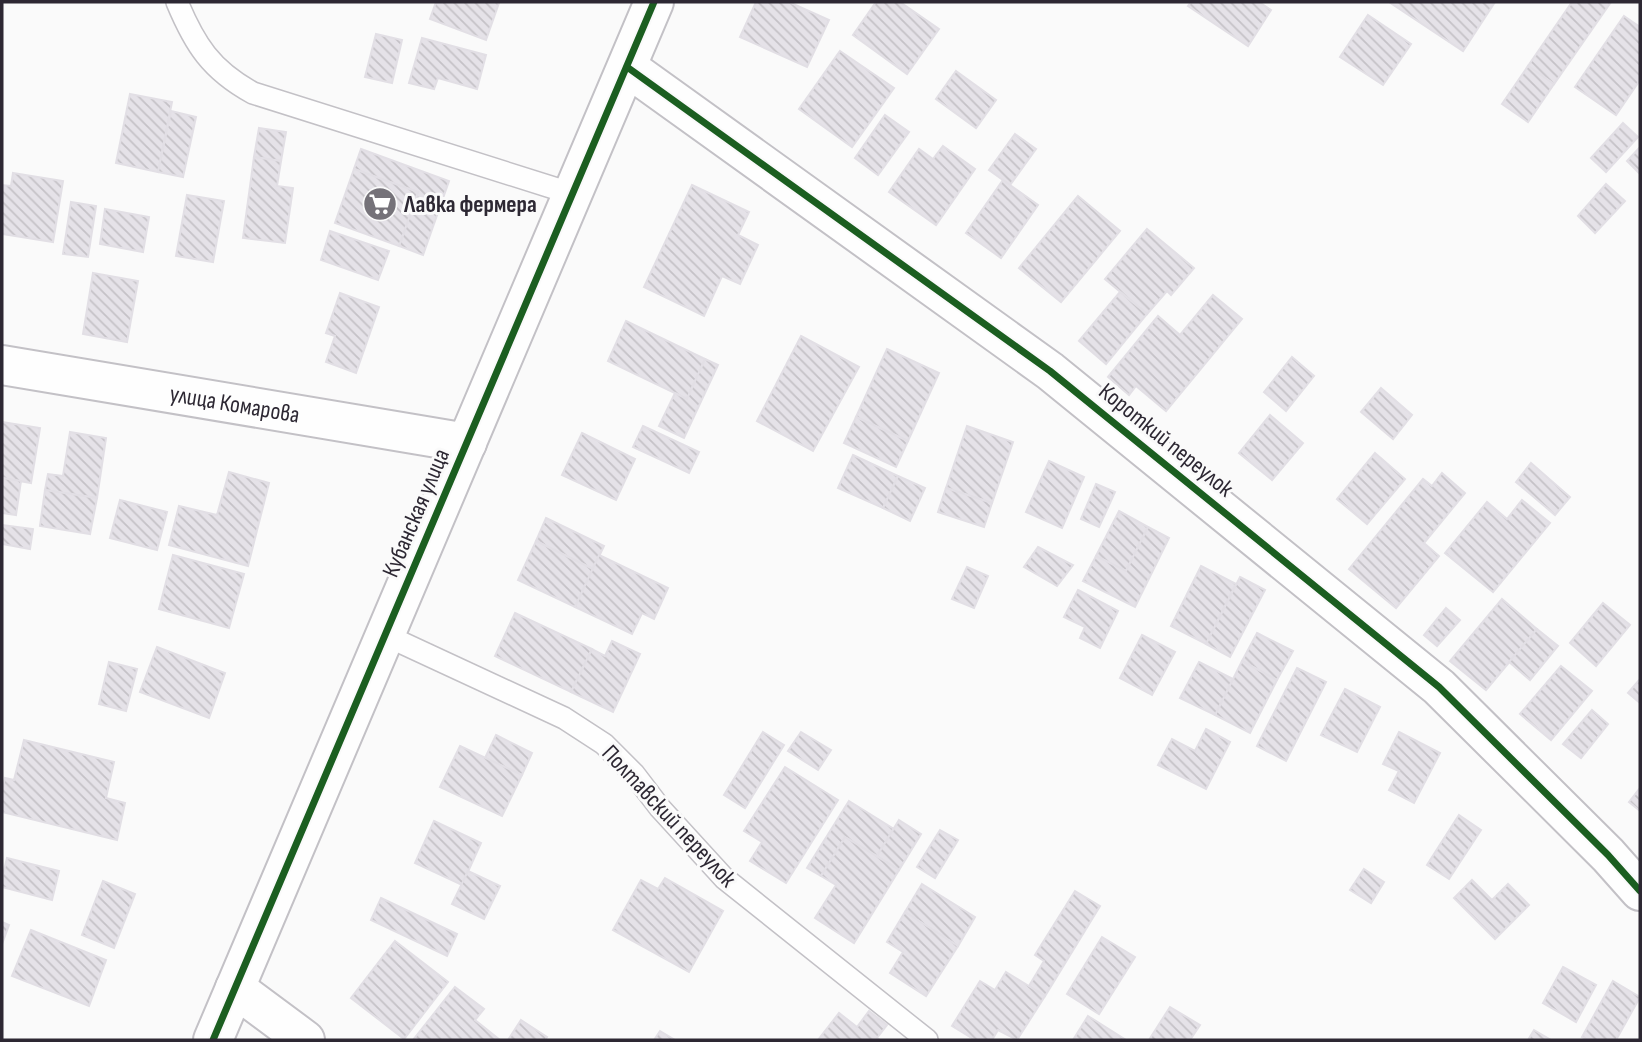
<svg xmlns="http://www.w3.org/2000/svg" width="1642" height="1042" font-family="'Sofia Sans Condensed',sans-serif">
<defs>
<pattern id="building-back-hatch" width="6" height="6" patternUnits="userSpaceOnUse" patternTransform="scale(1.75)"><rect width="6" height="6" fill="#e5e2e8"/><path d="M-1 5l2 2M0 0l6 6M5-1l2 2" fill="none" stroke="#c5c2c7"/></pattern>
</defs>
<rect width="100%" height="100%" fill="#fafafa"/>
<!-- building -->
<g fill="url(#building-back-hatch)" stroke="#e2dfe5" stroke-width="2">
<path d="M436,2H496L499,3L486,40L430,19Z"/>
<path d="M756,2H789L829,20L807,67L740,37Z"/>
<path d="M876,2H900L939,29L907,74L853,35Z"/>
<path d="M1191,2H1259L1271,10L1248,46L1188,6Z"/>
<path d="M1389,2H1495L1463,51Z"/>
<path d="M1572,2H1611L1554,84L1528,66Z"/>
<path d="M1368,15L1411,44L1383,85L1340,57Z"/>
<path d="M1624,16L1640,27V80L1616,115L1575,87Z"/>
<path d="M376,34L402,40L392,83L365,77Z"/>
<path d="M422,38L486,55L477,89L438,78L434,89L409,83Z"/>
<path d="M840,51L894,88L852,147L799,109Z"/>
<path d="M1528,66L1554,84L1528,122L1502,104Z"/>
<path d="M956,71L996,100L976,128L936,99Z"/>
<path d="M130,94L172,102L158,172L116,163Z"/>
<path d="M171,111L196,117L183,177L158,172Z"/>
<path d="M885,115L909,132L878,175L855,158Z"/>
<path d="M1623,123L1638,137L1606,172L1591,158Z"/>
<path d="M259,128L286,132L281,161L254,157Z"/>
<path d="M1015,134L1036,149L1010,185L989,170Z"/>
<path d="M943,146L975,169L936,225L889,192L919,149L933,159Z"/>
<path d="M1640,147V174L1627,161Z"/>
<path d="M361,149L449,181L423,255L399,246L418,192L354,169Z"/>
<path d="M254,157L281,161L277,186L293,188L285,243L243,238Z"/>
<path d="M354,169L418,192L399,246L335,223Z"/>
<path d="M13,173L63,181L53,242L2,234V185L11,186Z"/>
<path d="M1003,180L1038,205L1001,258L966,233Z"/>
<path d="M1606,184L1625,201L1595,233L1578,216Z"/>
<path d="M692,185L749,212L738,235L758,245L740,284L722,276L704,316L644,287Z"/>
<path d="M187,195L224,201L213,262L176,256Z"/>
<path d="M1078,196L1120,231L1061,302L1019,268Z"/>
<path d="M71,202L96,206L88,257L63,254Z"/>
<path d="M105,209L149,217L143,252L100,244Z"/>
<path d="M1147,229L1194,268L1171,295L1167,291L1147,314L1105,279Z"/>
<path d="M330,231L389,251L378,280L321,260Z"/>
<path d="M93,273L138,281L127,342L83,334Z"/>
<path d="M1120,292L1147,314L1106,364L1079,341Z"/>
<path d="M340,293L379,307L356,373L326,362L335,336L326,333Z"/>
<path d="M1213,295L1242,319L1166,411L1136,386L1129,395L1108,377L1158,316L1180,335Z"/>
<path d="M626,321L705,359L687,399L608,361Z"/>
<path d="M801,336L859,367L813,451L757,421Z"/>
<path d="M887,349L939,373L908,441L856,417Z"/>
<path d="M1292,357L1314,376L1286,411L1264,392Z"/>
<path d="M705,359L718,365L684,438L659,426L675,393L687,399Z"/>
<path d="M1381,388L1412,415L1393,439L1361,412Z"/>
<path d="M1270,415L1303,443L1272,480L1239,453Z"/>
<path d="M856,417L908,441L896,467L844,443Z"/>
<path d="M2,422L40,428L31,483L2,478Z"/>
<path d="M643,426L699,452L689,473L633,447Z"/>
<path d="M967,426L1013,442L992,503L946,488Z"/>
<path d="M70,432L106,438L97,498L45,490L48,474L63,476Z"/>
<path d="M582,433L635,459L616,500L562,475Z"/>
<path d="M1375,453L1405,479L1367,524L1337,499Z"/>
<path d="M853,455L898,476L883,508L838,488Z"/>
<path d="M1049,461L1084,477L1062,528L1026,512Z"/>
<path d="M1531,463L1570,497L1555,515L1516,482Z"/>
<path d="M229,472L269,483L248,566L169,545L179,506L217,515Z"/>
<path d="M1442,473L1465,493L1424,543L1439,556L1396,608L1349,569L1423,479L1432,486Z"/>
<path d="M898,476L925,488L910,521L883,508Z"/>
<path d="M2,478L21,481L16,515L2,513Z"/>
<path d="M1096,484L1115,492L1099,527L1081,519Z"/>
<path d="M946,488L992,503L984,527L938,512Z"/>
<path d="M45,490L97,498L90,534L40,526Z"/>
<path d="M120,500L167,512L157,550L110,538Z"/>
<path d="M1522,500L1550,523L1493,592L1445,553L1487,502L1507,519Z"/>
<path d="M1119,511L1148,527L1126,571L1096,556Z"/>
<path d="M546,518L604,546L593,569L536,541Z"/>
<path d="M2,525L33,529L30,549L2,544Z"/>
<path d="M1148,527L1169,538L1135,607L1083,581L1096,556L1126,571Z"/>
<path d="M536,541L593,569L575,607L518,580Z"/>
<path d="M1038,547L1073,565L1057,586L1024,567Z"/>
<path d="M173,555L244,574L229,628L159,609Z"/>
<path d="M599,555L668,588L654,619L642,613L632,634L575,607Z"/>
<path d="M1201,566L1236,584L1206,644L1171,626Z"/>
<path d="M967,567L988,576L974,608L952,599Z"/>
<path d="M1240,577L1265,590L1230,657L1206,644Z"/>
<path d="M1078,590L1118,611L1100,648L1080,638L1085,627L1064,617Z"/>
<path d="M1502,599L1537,629L1486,690L1450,661Z"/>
<path d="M1603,603L1630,625L1596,666L1570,643Z"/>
<path d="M1446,608L1460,620L1437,646L1424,635Z"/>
<path d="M515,613L592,649L571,692L495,656Z"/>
<path d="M1537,629L1558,646L1530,680L1509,662Z"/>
<path d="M1257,633L1293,651L1277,680L1242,661Z"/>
<path d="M1142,635L1175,652L1152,695L1120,678Z"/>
<path d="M612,641L640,654L613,712L571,692L592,649L605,656Z"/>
<path d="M157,647L225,673L209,718L140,692Z"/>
<path d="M1242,661L1277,680L1250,733L1215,715Z"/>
<path d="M109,662L137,669L126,711L99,704Z"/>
<path d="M1199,662L1233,679L1215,715L1180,698Z"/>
<path d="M1561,666L1592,691L1551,740L1520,714Z"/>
<path d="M1297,668L1326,682L1286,761L1257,746Z"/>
<path d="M1640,679V703L1628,693Z"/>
<path d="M1345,689L1380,707L1357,752L1321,735Z"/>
<path d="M1592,710L1608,724L1581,758L1563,744Z"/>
<path d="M1206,729L1230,742L1206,789L1158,765L1172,739L1195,751Z"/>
<path d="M763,732L784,745L745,808L724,795Z"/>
<path d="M801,732L831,750L818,770L788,751Z"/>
<path d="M1399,732L1440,753L1414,803L1389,790L1399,771L1383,764Z"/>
<path d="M496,735L532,753L522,775L485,758Z"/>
<path d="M24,740L114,762L106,798L125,803L117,840L2,812V791L5,778L14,780Z"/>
<path d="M460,746L522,775L502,816L440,787Z"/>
<path d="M785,767L838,800L786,883L750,861L762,842L744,831Z"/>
<path d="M1640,788V811L1629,802Z"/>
<path d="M849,801L894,829L877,856L845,837L821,876L807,868Z"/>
<path d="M1459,815L1481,830L1449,879L1427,865Z"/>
<path d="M899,820L921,834L899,870L877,856Z"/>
<path d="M434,821L481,843L462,885L415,863Z"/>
<path d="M940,830L958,840L935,878L917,867Z"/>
<path d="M845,837L899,870L854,943L815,918L836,885L821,876Z"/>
<path d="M7,858L59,871L52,900L2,887V878Z"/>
<path d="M1364,869L1384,882L1371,903L1350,890Z"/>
<path d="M468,871L500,886L484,919L452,904Z"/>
<path d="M665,878L723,911L689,972L613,930L641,880L658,889Z"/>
<path d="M1472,880L1492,900L1508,884L1529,905L1495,939L1454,898Z"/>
<path d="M103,881L135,894L114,948L82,935Z"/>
<path d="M922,884L975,917L958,946L905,912Z"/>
<path d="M1075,891L1100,906L1045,996L1029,986L1044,961L1035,955Z"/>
<path d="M381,898L457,934L447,956L371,920Z"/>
<path d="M905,912L958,946L926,996L890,973L903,952L887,942Z"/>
<path d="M2,922L9,925L2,944Z"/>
<path d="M31,930L106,960L89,1006L12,976Z"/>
<path d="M1102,937L1135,957L1099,1014L1067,994Z"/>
<path d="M395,941L448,982L404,1039L351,998Z"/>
<path d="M1563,967L1596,985L1576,1022L1543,1003Z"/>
<path d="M1006,972L1045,996L1017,1040L998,1030L992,1040H975L952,1026L980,981L995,990Z"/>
<path d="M1613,981L1640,997L1616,1040H1588L1582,1037Z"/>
<path d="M455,987L484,1009L475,1020L500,1040H413Z"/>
<path d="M1170,1007L1200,1025L1190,1040H1149Z"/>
<path d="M869,1011L887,1025L877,1038L880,1040H818L839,1013L857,1027Z"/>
<path d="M1088,1016L1126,1040H1073Z"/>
<path d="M521,1020L547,1037L545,1040H508Z"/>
<path d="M1534,1030L1551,1040H1528Z"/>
<path d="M660,1031L675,1040H654Z"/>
</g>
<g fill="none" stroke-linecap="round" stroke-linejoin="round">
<!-- lane casing -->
<g stroke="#c3c1c6" stroke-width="24">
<g id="lane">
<path d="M177,2C195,45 211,70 253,93L573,194"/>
<path d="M385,635L564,718L604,744L634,774L660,808L724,878L927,1040"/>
</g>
</g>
<!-- street casing -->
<g stroke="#c3c1c6" stroke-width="42">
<g id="street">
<path d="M627,67L1050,371L1439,687L1608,855L1640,891"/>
<path id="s1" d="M2,365L467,443"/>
<path d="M235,988L305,1040"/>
</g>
</g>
<!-- secondary casing -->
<g stroke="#c3c1c6" stroke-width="42">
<path id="secondary" d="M213,1040L654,2"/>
</g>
<!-- lane -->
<use href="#lane" stroke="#fefefe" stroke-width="21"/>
<!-- street -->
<use href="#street" stroke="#fefefe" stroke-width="38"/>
<!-- secondary -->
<use href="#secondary" stroke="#fefefe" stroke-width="38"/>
<!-- cycleway casing -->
<g stroke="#fafafa" stroke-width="11">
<g id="cycleway">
<path d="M627,67L1050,371L1439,687L1608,855L1640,891"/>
<path d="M213,1040L654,2"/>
</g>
</g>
<!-- cycleway -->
<use href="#cycleway" stroke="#1b5e20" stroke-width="7"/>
</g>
<!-- icons -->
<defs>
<g id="supermarket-disc" transform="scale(1.75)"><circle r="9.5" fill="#757279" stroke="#fafafa"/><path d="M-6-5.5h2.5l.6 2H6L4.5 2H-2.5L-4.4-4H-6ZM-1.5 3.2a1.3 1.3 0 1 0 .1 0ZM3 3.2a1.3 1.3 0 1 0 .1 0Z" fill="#fff"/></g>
</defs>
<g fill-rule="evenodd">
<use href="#supermarket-disc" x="380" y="204"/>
</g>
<g text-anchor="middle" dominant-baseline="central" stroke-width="6" stroke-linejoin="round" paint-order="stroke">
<!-- poi labels -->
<g font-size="24" font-weight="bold" fill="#2d2833" stroke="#fafafa" text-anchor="start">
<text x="404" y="204">Лавка фермера</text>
</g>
<!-- street labels -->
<g font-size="24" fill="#2d2833" stroke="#fafafa">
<text stroke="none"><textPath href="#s1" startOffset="236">улица Комарова</textPath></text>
<text transform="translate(1166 440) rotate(39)">Короткий переулок</text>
<text transform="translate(416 513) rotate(-67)">Кубанская улица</text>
<text transform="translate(669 816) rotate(47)">Полтавский переулок</text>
</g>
</g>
<!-- border -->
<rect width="1642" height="1042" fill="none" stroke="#2d2833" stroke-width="7"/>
</svg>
